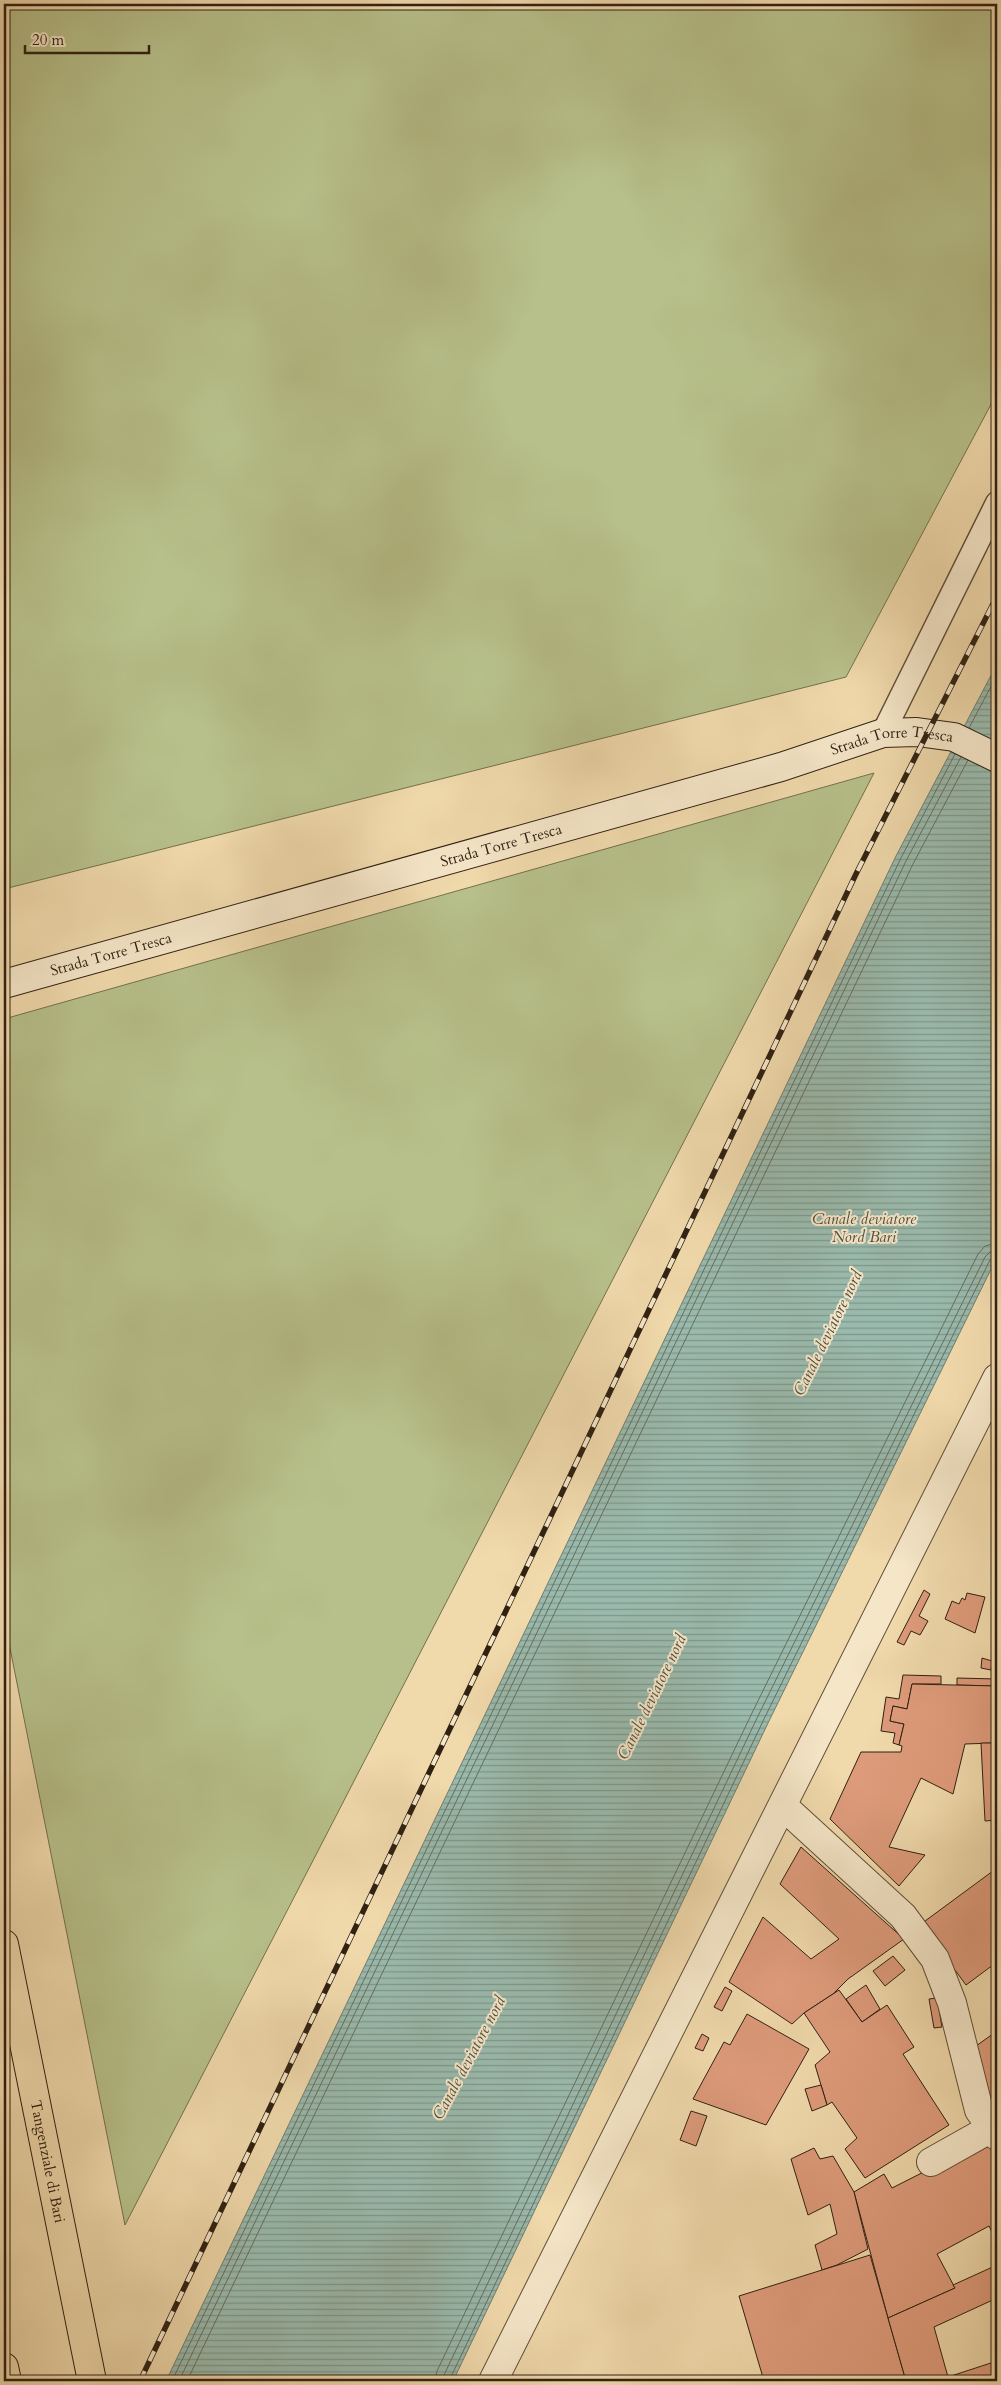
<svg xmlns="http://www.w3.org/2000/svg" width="1001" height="2385" font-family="Cardo,serif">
<defs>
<pattern id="water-rules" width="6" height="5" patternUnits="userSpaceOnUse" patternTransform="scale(1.25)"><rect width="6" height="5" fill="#9abaad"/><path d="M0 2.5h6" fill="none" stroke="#7e978b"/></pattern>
</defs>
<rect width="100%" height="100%" fill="#f0d9ab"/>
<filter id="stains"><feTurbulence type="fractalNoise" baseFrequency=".004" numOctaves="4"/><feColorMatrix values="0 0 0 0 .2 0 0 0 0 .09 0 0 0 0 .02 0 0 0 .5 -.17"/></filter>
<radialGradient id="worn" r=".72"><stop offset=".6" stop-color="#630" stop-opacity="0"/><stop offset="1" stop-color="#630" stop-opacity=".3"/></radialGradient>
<!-- green -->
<g fill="#b7c08a" stroke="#74704e">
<path d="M4,4H997V393L846,677L4,889Z"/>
<path d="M874,773L125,2225L4,1618V1019Z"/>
</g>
<!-- water -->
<path fill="url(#water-rules)" stroke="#707d6f" d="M997,664V1257L769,1721L453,2381H166L896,856Z"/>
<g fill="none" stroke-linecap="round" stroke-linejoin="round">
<!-- shore -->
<g stroke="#656e60" stroke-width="1">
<path d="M969,728L997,675"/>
<path d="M172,2381L901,858L955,754"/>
<path d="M179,2381L906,861L961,757"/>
<path d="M187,2381L913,864L968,760"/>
<path d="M435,2381L437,2371L752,1713L978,1254L985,1246L997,1243"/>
<path d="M443,2381L444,2375L758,1716L985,1257L990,1252L997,1250"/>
<path d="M449,2381L764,1719L990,1260L997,1257"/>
</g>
</g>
<!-- building -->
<g fill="#de9b7b" stroke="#302112">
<path d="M924,1590L930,1594L919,1616L928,1621L920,1635L911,1631L904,1645L897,1642Z"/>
<path d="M967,1593L985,1597L975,1633L945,1619L952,1601L959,1604L962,1598L965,1600Z"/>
<path d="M982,1658L992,1661L991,1670L981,1668Z"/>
<path d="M903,1675L941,1676V1684H912L907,1709L893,1706L890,1721L904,1724L899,1745L893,1743L895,1733L881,1731L886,1697L899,1699Z"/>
<path d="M957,1678L997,1679V1686L957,1685Z"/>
<path d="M912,1684L997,1686V1811L994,1743L965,1744L953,1794L921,1778L889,1847L925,1855L899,1886L830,1819L861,1752H901L902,1746L899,1745L904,1724L890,1721L893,1706L907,1709Z"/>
<path d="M981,1743H994L997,1820L985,1821Z"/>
<path d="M801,1847L904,1939L848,1979L833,1994L804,2013L792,2024L729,1982L763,1917L811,1959L839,1939L780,1884Z"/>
<path d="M997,1868V1962L966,1985L921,1924Z"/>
<path d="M893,1956L905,1970L885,1986L873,1971Z"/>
<path d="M866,1985L880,2009L862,2022L846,1999Z"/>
<path d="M725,1987L732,1991L722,2011L714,2007Z"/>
<path d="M839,1990L862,2022L887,2005L914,2047L903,2054L949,2125L865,2178L845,2149L857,2138L832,2102L827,2105L815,2065L830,2052L804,2013Z"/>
<path d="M937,1998L942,2027L934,2028L929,1999Z"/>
<path d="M747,2014L809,2049L766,2125L693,2099L724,2042L730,2045Z"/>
<path d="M997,2031V2109L990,2096L976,2046Z"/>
<path d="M702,2034L709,2038L703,2051L695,2048Z"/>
<path d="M821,2085L827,2105L812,2111L805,2089Z"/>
<path d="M691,2111L707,2116L696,2146L680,2140Z"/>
<path d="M989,2139L997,2153V2242L989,2226L937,2254L955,2288L888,2318L854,2192L884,2174L892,2188Z"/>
<path d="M814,2148L820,2159L833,2156L854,2192L868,2249L837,2265L822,2270L815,2245L837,2234L830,2204L808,2215L791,2159Z"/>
<path d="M870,2255L906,2381H764L739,2296Z"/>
<path d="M997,2265V2298L934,2327L948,2377L997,2361V2381H906L888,2318L955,2288L953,2285Z"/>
</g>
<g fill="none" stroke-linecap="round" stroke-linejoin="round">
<!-- lane casing -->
<g stroke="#604f38" stroke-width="25">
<path id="lane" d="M883,733L997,503"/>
</g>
<!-- street casing -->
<g stroke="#604f38" stroke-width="30">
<g id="street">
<path d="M783,1806L903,1916L935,1959L952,2003L979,2110L997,2136"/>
<path d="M931,2162L997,2125"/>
<path d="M493,2381L997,1378"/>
</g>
</g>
<!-- secondary casing -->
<g stroke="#302112" stroke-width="30">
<g id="secondary">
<path id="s1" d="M4,984L781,767L883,733L917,732L954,737L997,758"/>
</g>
</g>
<!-- highway casing -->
<g stroke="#302112" stroke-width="30">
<g id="highway">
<path id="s2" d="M4,1944L92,2381"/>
<path d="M4,2367L7,2381"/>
</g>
</g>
<!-- lane -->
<use href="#lane" stroke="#f5e6c8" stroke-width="22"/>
<!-- street -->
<use href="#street" stroke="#f5e6c8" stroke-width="28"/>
<!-- secondary -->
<use href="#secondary" stroke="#f5e6c8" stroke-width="28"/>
<!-- highway -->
<use href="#highway" stroke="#f0d9ab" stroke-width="28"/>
<!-- rail casing -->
<g stroke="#302112" stroke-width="5.5">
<path id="rail" d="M140,2381L856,874L997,596"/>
</g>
<!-- rail -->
<use href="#rail" stroke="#f5e6c8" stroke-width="4" stroke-dasharray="11" stroke-linecap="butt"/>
</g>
<g text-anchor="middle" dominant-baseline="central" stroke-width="4" stroke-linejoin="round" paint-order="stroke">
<!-- street labels -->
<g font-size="15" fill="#302112" stroke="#f5e6c8">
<text stroke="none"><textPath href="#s1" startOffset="922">Strada Torre Tresca</textPath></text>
<text stroke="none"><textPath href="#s1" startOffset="516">Strada Torre Tresca</textPath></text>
<text stroke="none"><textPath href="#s1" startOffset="111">Strada Torre Tresca</textPath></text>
<text stroke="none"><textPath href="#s2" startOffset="222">Tangenziale di Bari</textPath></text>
</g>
<!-- water labels -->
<g font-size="16" font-style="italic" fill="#504f40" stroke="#f5e6c8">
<text x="864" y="1219">Canale deviatore<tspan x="864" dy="18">Nord Bari</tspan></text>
<text transform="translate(828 1333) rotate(-64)">Canale deviatore nord</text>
<text transform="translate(652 1697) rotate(-64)">Canale deviatore nord</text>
<text transform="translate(469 2058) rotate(-62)">Canale deviatore nord</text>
</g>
</g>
<!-- margin -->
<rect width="1001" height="2385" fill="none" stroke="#f0d9ab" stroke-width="20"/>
<rect x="5" y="5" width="991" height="2375" fill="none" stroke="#302112" stroke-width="2.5"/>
<rect x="10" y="10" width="981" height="2365" fill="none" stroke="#302112"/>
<!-- scale -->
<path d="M25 45v8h124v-8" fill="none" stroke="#302112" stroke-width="2.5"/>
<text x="32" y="45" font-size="15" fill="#302112" stroke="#f5e6c8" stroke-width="4" paint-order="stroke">20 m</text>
<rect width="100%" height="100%" filter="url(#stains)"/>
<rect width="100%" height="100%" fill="url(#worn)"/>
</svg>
